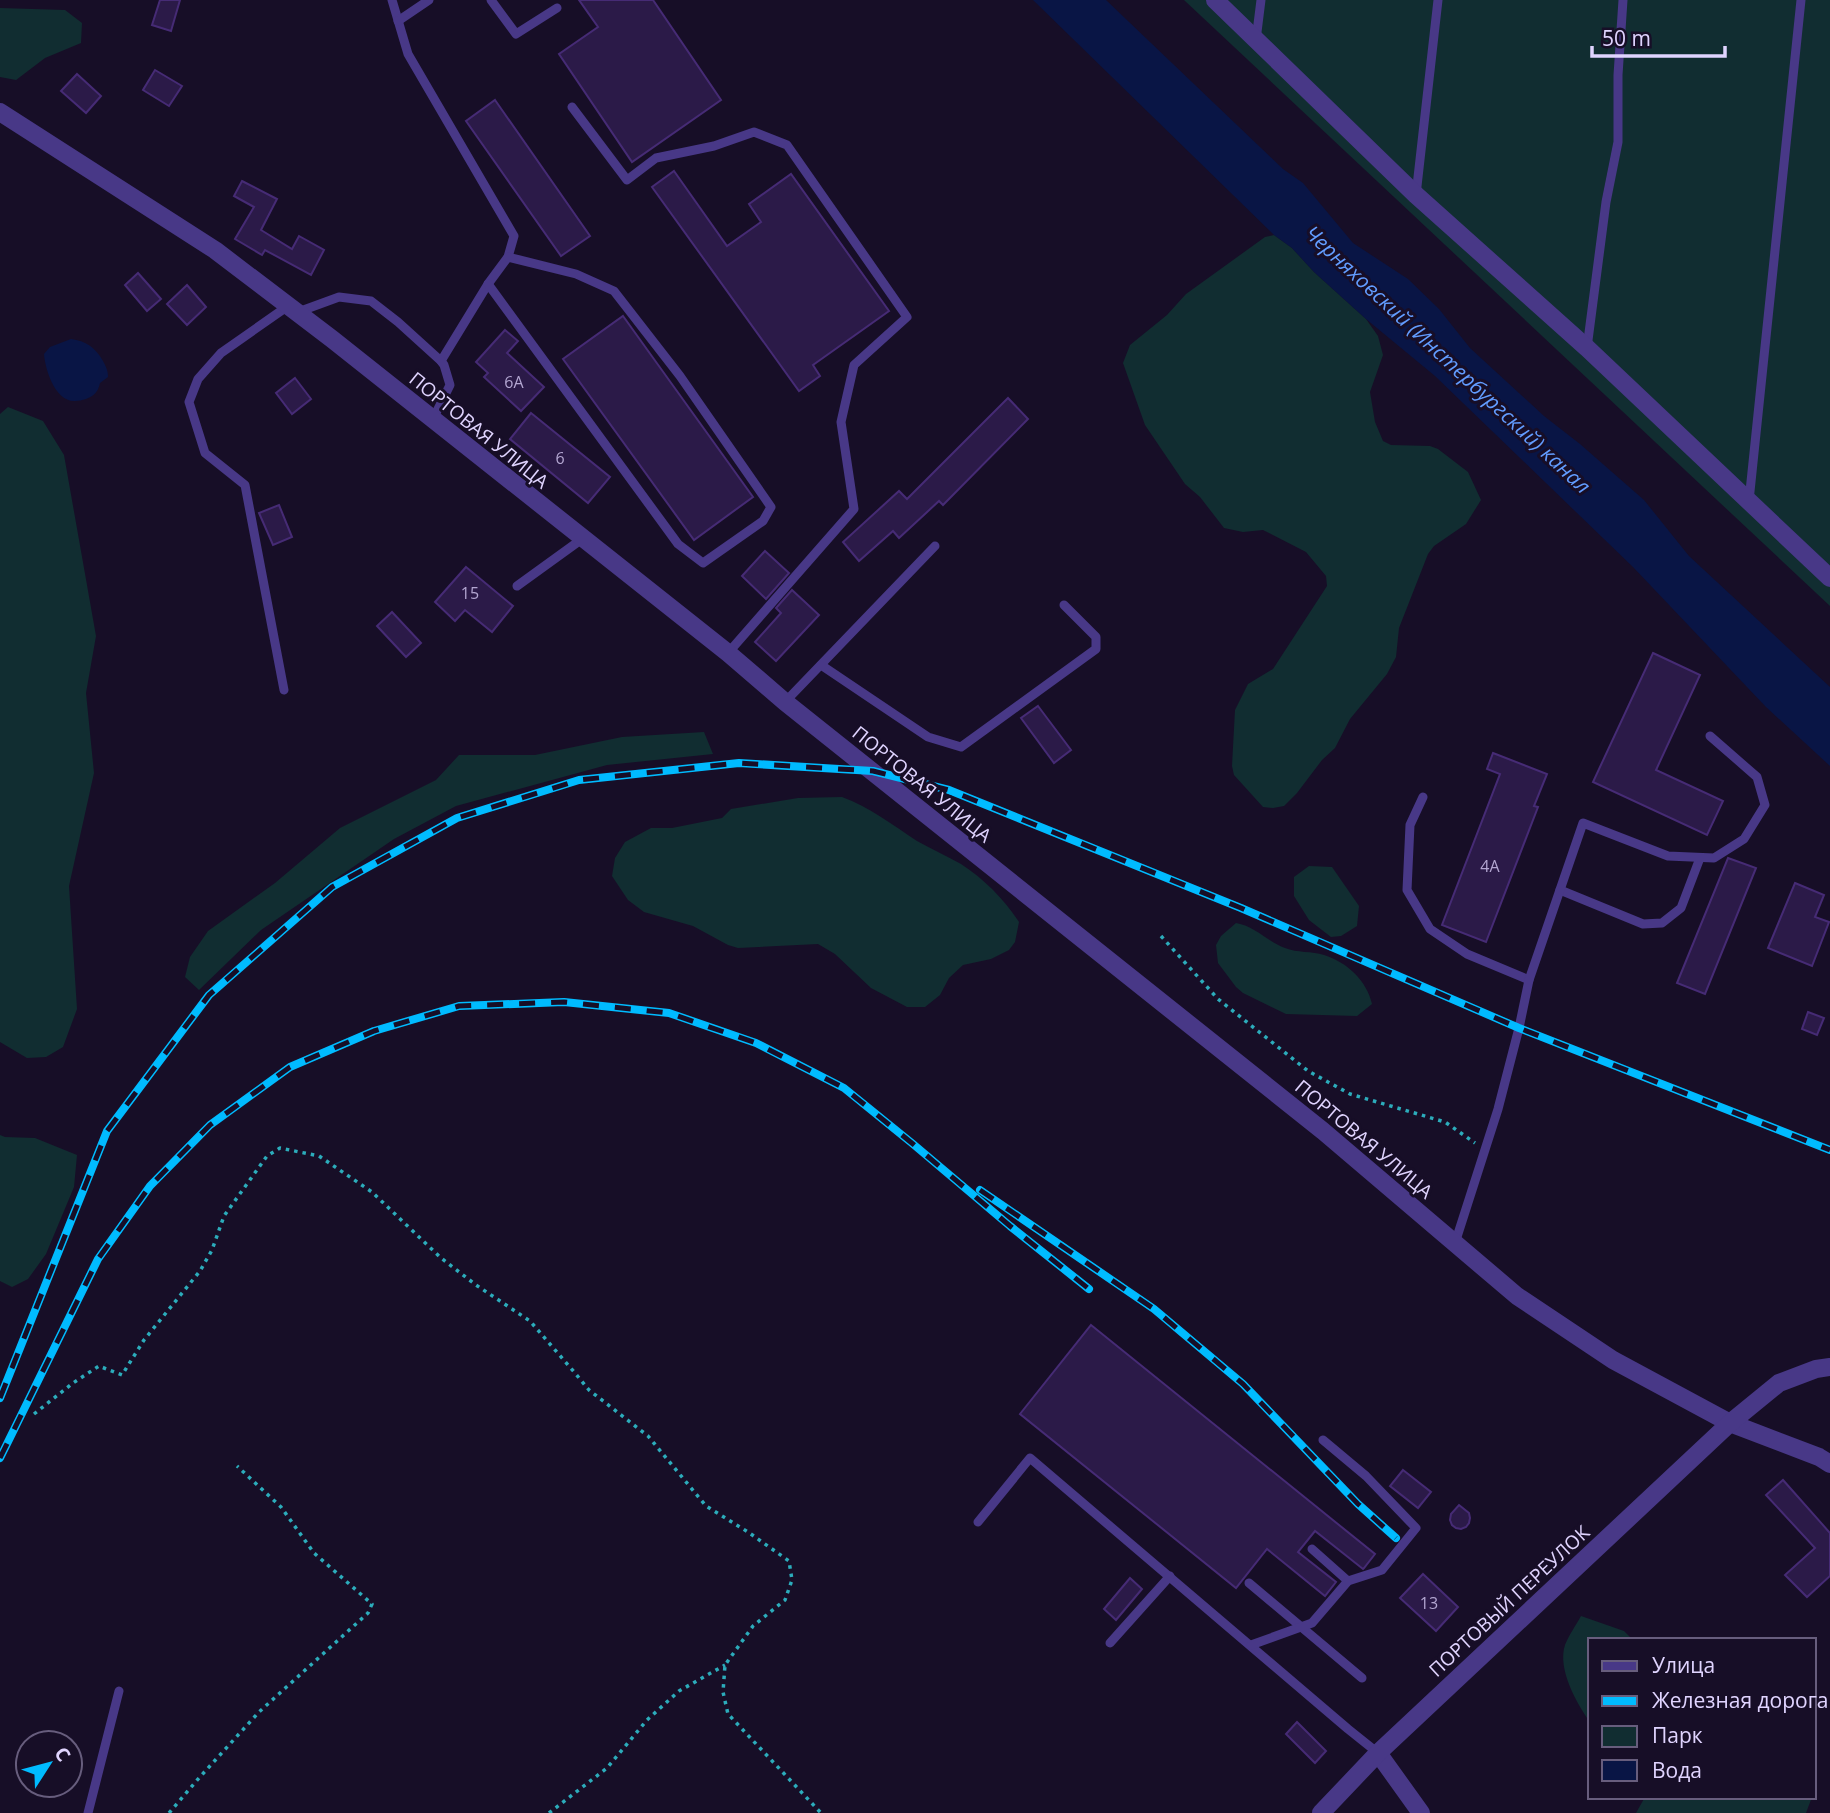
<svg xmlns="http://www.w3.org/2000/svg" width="1830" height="1813" font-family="'Open Sans',sans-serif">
<rect width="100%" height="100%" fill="#170e27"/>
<!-- green -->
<g fill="#112d31">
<path d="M1184,0H1830V606Z"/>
<path d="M0,8L65,10L82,23L81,43L45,58L16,80L0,77Z"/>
<path d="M1274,235L1292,248L1314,272L1366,319L1378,336L1383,355L1370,392L1375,422L1383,441L1391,445L1430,446L1438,449L1468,472L1481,500L1466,524L1434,546L1428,554L1399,628L1396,657L1387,674L1350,719L1335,748L1322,760L1297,793L1284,806L1273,808L1263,807L1234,775L1232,766L1235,710L1248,684L1273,669L1327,586L1326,576L1306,552L1263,530L1243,532L1224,528L1200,497L1185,484L1145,425L1123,363L1130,345L1167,315L1186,294L1265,237Z"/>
<path d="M8,407L43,421L64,455L96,636L86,693L94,773L69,886L77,1009L63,1047L46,1057L27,1058L0,1042V414Z"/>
<path d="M704,732L713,754L607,765L456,806L394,839L261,930L199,990L185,977L190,957L208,931L275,883L340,828L436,780L459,755H535L622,737Z"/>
<path d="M842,797C869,807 893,825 917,841C931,849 947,856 961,864C984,879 1004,899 1019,922L1015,942L1009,950L991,959L963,965L949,978L940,995L925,1007H907L871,988L835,954L818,944L738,948L728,945L693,926L644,912L628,900L612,876L615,858L625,842L651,828H672L722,818L731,809L798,798Z"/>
<path d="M1309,866L1332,867L1359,906L1357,926L1341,936L1331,937L1309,920L1294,896V877Z"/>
<path d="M1236,923C1255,926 1268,942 1285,948C1297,953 1312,951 1324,955C1347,962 1367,981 1372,1004L1357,1016L1286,1014L1243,993L1236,987L1218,963L1216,945L1221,936Z"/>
<path d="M0,1135L5,1137L35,1138L77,1155L74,1187L46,1254L28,1279L12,1287L0,1281Z"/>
<path d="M1581,1616L1624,1631L1633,1640H1590V1722C1577,1704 1557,1669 1565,1645C1569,1635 1576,1625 1581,1616Z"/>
<path d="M1645,1797H1812L1806,1813H1636Z"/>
</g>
<!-- water -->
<g fill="#091545">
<path d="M1033,0H1106L1283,169L1303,183L1353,243L1408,279L1439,309L1470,348L1544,416L1580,444L1644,500L1689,556L1830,687V766L1766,707L1633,567L1435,376L1366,319L1314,272L1292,248L1274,235Z"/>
<path d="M71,339C86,341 95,347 103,361C106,367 108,370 108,377L100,383C98,392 94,396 86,399C82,400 79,401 75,401C55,402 45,369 44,354L50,347Z"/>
</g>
<!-- building -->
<g fill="#2b1a48" stroke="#462b75" stroke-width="2">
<path d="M160,0H180L171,31L152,25Z"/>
<path d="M579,0H653L721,100L632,162L559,54L598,27Z"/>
<path d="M155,70L182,86L169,106L143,90Z"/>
<path d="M77,74L101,96L86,113L61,91Z"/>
<path d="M495,100L590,236L561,256L466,121Z"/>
<path d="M674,171L727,246L761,222L749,204L791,174L889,311L813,365L820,376L799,391L652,187Z"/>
<path d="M242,181L277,199L261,230L292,249L299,236L324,250L311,275L265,250L262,255L235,239L254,207L234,196Z"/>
<path d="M138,273L161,299L147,311L125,285Z"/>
<path d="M187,285L206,307L187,325L167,304Z"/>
<path d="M623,316L753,497L694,540L563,359Z"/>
<path d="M505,330L518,341L507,353L544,387L521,411L484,377L488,373L476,362Z"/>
<path d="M295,378L311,399L292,414L276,393Z"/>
<path d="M1008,398L1028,419L943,505L939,501L899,538L893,531L859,561L843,542L899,491L907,499Z"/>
<path d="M531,413L610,477L588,503L510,439Z"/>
<path d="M279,505L292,537L273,545L259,513Z"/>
<path d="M765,551L789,573L766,599L742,576Z"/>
<path d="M466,567L513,606L492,632L465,610L455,621L435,602Z"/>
<path d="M792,590L819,615L776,661L755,642L781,613L776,608Z"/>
<path d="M392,612L421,643L406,657L377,626Z"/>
<path d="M1653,653L1700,675L1656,770L1723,801L1707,835L1593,782Z"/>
<path d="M1038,706L1071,750L1054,763L1021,718Z"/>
<path d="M1493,753L1547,774L1534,806L1538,807L1486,942L1442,925L1500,774L1487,769Z"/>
<path d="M1728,858L1756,868L1705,994L1677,983Z"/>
<path d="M1795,883L1824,895L1815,917L1829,922L1812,966L1768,948Z"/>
<path d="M1808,1012L1824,1018L1817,1035L1802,1029Z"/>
<path d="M1091,1325L1375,1554L1364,1568L1363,1569L1315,1531L1298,1552L1336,1582L1325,1596L1267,1549L1236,1588L1020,1414Z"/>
<path d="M1403,1470L1431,1492L1418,1508L1390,1486Z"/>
<path d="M1783,1480L1830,1533V1576L1807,1597L1785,1575L1815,1548L1766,1495Z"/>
<path d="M1459,1505L1469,1513L1470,1518L1469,1523L1466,1527L1461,1529L1456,1528L1452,1525L1450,1520L1451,1514Z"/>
<path d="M1423,1574L1458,1607L1436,1631L1400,1598Z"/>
<path d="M1130,1578L1142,1589L1116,1620L1104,1609Z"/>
<path d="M1297,1722L1326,1751L1315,1763L1286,1734Z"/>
</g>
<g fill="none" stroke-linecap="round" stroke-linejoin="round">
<!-- path -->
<g stroke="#2cacbb" stroke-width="3.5" stroke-dasharray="3.5 5" stroke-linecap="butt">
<path d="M1161,936L1218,999L1308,1071L1350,1094L1445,1122L1475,1143"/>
<path d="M34,1414L73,1383L99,1366L122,1375L144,1340L200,1271L212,1250L224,1216L267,1156L280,1148L319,1156L372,1192L441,1258L476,1285L530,1321L575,1373L589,1390L648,1436L706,1506L748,1532L789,1561L792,1580L785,1600L753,1626L725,1665L723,1692L728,1714L821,1813"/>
<path d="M169,1813L199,1778L259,1712L368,1613L372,1604L314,1553L281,1507L237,1466"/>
<path d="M549,1813L607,1768L647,1720L679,1691L725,1665"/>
</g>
<!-- service -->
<g stroke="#483887" stroke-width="9">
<path d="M392,0L408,54L514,236L508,257L488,284L441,361"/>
<path d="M491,0L516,34L557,8"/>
<path d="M398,21L429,0"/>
<path d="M1256,40L1261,0"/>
<path d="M572,107L627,180L656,158L714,146L754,132L787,145L907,317L854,365L841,422L854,509L728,653"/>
<path d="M1416,195L1438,0"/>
<path d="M488,284L678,544L703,563L763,521L771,507L680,376L614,291L576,274L508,257"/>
<path d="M298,312L339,297L371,301L398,322L441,361L444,365L450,385L433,419"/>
<path d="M1587,348L1606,202L1618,142V75L1623,0"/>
<path d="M1749,501L1801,0"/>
<path d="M517,586L582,539"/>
<path d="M821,665L928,737L961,747L1096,649V637L1064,605"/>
<path d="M284,690L245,485L205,453L189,402L198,379L221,353L288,306"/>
<path d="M785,702L935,546"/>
<path d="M1423,797L1410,825L1407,890L1430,929L1467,954L1529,980"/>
<path d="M1560,890L1643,924L1662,923L1681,908L1700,858"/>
<path d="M1455,1243L1498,1109L1519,1028L1529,980L1583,823L1668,856L1714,858L1744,839L1765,805L1757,777L1710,736"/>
<path d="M978,1522L1030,1458L1348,1729L1378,1753"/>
<path d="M1312,1549L1348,1581"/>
<path d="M1249,1583L1362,1678"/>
<path d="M1110,1643L1170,1576"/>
<path d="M1251,1645L1312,1623L1348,1581L1382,1570L1416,1528L1366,1476L1323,1440"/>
<path d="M88,1813L119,1691"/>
</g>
<!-- minor -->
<g stroke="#483887" stroke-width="18">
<path d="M1215,0L1416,195L1587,348L1830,578"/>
<path d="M0,112L215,250L332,339L728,653L785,702L1323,1131L1517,1296L1613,1360L1730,1423L1819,1457L1830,1464"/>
<path d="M1378,1753L1421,1813"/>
<path d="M1321,1813L1378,1753L1730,1423L1779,1383L1816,1369L1830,1367"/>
</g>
<!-- rail casing -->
<g stroke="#0bf" stroke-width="8">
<g id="rail">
<path d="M980,1190L1154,1309L1243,1384L1358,1504L1396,1538"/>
<path d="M0,1398L107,1131L209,995L332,887L457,818L579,780L739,763L873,771L949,790L1241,908L1519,1028L1830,1150"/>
<path d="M0,1458L98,1259L150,1186L210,1125L290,1067L374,1031L459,1006L564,1002L669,1013L756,1043L844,1088L913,1144L1010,1226L1089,1289"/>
</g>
</g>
<!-- rail -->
<use href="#rail" stroke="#170e27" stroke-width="5" stroke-dasharray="16" stroke-linecap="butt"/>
</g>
<g text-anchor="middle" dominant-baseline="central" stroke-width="6" stroke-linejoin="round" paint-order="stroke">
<!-- number labels -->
<g font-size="16" fill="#b3a6d1">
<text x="514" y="382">6А</text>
<text x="560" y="458">6</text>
<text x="470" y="593">15</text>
<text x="1490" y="866">4А</text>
<text x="1429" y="1603">13</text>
</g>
<!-- street labels -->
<g font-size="19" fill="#e0d4ff" stroke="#170e27">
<text transform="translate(479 430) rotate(39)">ПОРТОВАЯ УЛИЦА</text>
<text transform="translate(922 784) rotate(39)">ПОРТОВАЯ УЛИЦА</text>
<text transform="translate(1364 1139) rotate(40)">ПОРТОВАЯ УЛИЦА</text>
<text transform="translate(1509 1601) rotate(-43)">ПОРТОВЫЙ ПЕРЕУЛОК</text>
</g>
<!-- water labels -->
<g font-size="21" font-style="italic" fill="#629cff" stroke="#170e27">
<text transform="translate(1448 359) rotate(43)">Черняховский (Инстербургский) канал</text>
</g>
</g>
<!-- legend -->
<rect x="1588" y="1638" width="228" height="161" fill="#170e27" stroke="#675d7d" stroke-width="2"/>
<rect x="1602" y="1661" width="35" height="10" fill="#483887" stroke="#675d7d" stroke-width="2"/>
<text x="1652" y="1673" font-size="21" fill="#e0d4ff">Улица</text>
<rect x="1602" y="1696" width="35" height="10" fill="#00bbff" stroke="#675d7d" stroke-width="2"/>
<text x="1652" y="1708" font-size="21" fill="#e0d4ff">Железная дорога</text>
<rect x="1602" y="1726" width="35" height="21" fill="#112d31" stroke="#675d7d" stroke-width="2"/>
<text x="1652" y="1743" font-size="21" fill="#e0d4ff">Парк</text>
<rect x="1602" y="1760" width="35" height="21" fill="#091545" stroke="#675d7d" stroke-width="2"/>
<text x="1652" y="1778" font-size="21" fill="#e0d4ff">Вода</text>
<!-- north arrow -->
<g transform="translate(49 1764) rotate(54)"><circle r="33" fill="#170e27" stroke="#675d7d" stroke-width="2"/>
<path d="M0-5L12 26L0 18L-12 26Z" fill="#00bbff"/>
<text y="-10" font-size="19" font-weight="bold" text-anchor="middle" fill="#e0d4ff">С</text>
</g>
<!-- scale -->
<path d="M1592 46v10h133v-10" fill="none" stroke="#e0d4ff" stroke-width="3.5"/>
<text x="1602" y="46" font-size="21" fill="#e0d4ff" stroke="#170e27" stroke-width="5" paint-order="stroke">50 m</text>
</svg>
